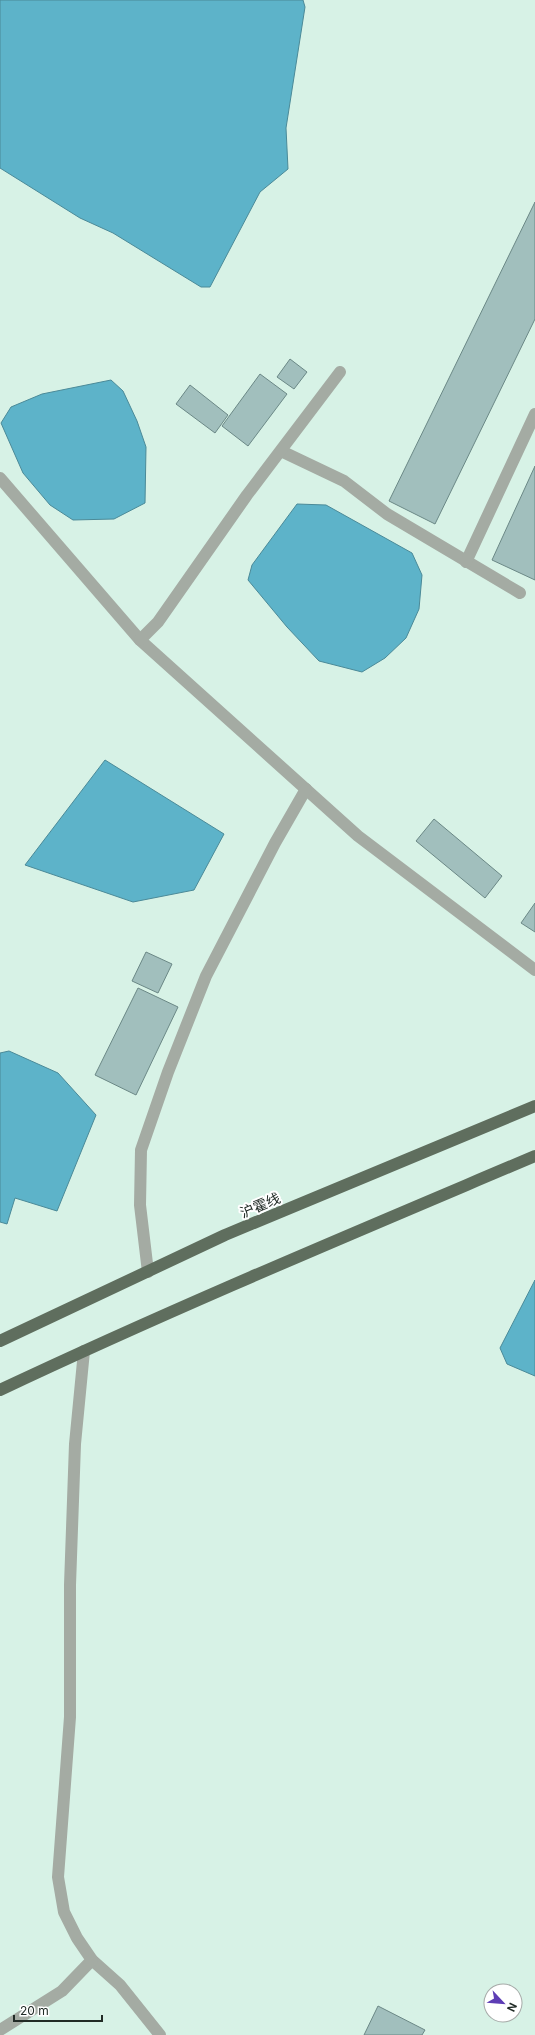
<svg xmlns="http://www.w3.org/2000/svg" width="535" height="2035" font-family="Inter,'Noto Sans SC',sans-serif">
<rect width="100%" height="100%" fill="#d7f2e6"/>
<!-- water -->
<g fill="#5db3c9" stroke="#4b8a98">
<path d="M0,0H303L305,7L286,128L288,169L260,192L210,287H201L113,233L80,218L0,168Z"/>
<path d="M111,380L123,391L137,421L146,447L145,503L114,519L73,520L50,505L23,473L1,423L11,407L42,394Z"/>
<path d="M297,504L326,505L412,553L422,575L419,609L406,638L385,658L362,672L319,661L287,627L248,580L252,565Z"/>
<path d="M105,760L224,834L194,890L133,902L25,865Z"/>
<path d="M9,1051L58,1073L96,1115L57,1211L15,1198L7,1224L0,1222V1053Z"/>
<path d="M535,1280V1376L507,1364L500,1348Z"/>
</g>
<!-- building -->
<g fill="#a1bfbd" stroke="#6b8886">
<path d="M535,202V319L435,524L389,501Z"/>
<path d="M290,359L307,372L294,389L277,377Z"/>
<path d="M260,374L287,394L248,446L222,426Z"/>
<path d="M190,385L228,415L215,433L176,404Z"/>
<path d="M535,466V580L492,560Z"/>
<path d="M434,819L502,876L485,898L416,841Z"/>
<path d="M535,903V932L521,923Z"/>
<path d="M146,952L172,964L158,993L132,981Z"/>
<path d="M138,988L178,1007L136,1095L95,1075Z"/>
<path d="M378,2006L425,2030L422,2035H364Z"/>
</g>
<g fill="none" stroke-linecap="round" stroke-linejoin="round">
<!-- service -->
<g stroke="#a4aba3" stroke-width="12">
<path d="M281,451L344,481L387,514L520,593"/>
<path d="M466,562L535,414"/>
</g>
<!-- minor -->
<g stroke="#a4aba3" stroke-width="12">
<path d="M0,478L140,640L358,836L535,970"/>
<path d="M140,640L158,622L247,495L340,372"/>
<path d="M148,1272L140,1205L141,1150L168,1072L206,976L275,843L306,789"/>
<path d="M84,1351L75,1444L70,1585V1717L58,1877L64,1912L77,1938L92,1960L120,1985L160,2035"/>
<path d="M0,2030L62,1991L92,1960"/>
</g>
<!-- trunk -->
<g stroke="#5f6e5e" stroke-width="12">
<path d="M0,1341L225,1235L535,1106"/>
<path d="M0,1390C176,1307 356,1232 535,1156"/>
</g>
</g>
<g text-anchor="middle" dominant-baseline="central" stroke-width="4" stroke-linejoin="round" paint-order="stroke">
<!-- street labels -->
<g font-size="14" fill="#212b26" stroke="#fff">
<text transform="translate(260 1205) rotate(-23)">沪霍线</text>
</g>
</g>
<!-- north arrow -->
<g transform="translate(503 2003) rotate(116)"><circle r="19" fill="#ffffff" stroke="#a6aaa8"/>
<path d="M0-3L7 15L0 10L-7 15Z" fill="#5d3db5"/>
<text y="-6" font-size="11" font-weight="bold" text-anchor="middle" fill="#212b26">N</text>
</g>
<!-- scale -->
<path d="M14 2015v6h88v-6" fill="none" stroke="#212b26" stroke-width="2"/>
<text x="20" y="2015" font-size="12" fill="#212b26" stroke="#ffffff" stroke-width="3" paint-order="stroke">20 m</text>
</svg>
